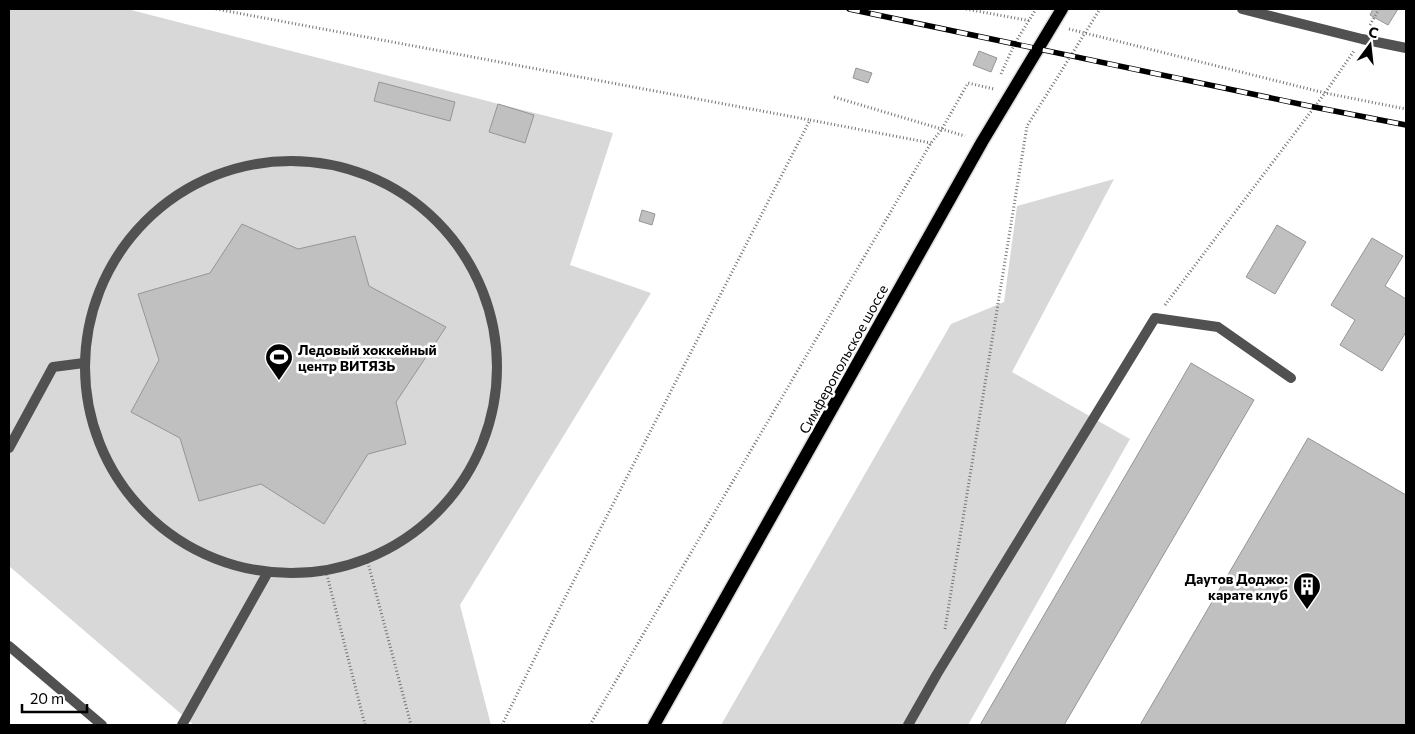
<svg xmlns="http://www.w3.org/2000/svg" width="1415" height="734" font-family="Commissioner,sans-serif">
<rect width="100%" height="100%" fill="#fff"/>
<!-- green -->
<g fill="#d8d8d8">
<path d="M9,9H127L613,133L570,265L651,293L460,605L491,725H194L9,566Z"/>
<path d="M1114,179L1012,372L1130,439L968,725H721L951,324L1004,302L1017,206Z"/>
</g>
<!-- building -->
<g fill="#c0c0c0" stroke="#959595">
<path d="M1373,9H1398L1388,25L1370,15Z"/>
<path d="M979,51L997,58L991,72L973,65Z"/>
<path d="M856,68L872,73L868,83L853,78Z"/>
<path d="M379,82L455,102L450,121L374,101Z"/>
<path d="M498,104L534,115L525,143L489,132Z"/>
<path d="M642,210L655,214L652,225L639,221Z"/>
<path d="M242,224L298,249L355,236L369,286L446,327L396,402L406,444L368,454L324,524L261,484L199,501L180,438L131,412L159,360L138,294L210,273Z"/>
<path d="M1277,225L1306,242L1275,294L1246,277Z"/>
<path d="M1372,238L1403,256L1385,286L1406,299V332L1382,371L1340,345L1355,320L1331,305Z"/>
<path d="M1191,363L1254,400L1064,725H980Z"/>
<path d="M1308,438L1406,495V725H1140Z"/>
</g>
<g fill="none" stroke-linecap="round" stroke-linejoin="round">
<!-- primary casing -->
<g stroke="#dbdbdb" stroke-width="15">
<path id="primary" d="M654,725L982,142L1062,9"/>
</g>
<!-- path -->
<g stroke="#737373" stroke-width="3" stroke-dasharray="1 2.5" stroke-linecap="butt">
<path d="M216,9L810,120"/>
<path d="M966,9L1031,21"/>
<path d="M1370,25L1379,9"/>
<path d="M1069,29L1325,93L1406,109"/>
<path d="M1001,74L1015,43L1036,9"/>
<path d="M834,97L965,136"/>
<path d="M1165,305L1325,93L1354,51"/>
<path d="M367,559L411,725"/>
<path d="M326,571L365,725"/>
<path d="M945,629L1027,126L1100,9"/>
<path d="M502,725L550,627L810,120L931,143"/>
<path d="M590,725L931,143L942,129L968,83L994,89"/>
</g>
<!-- service -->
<g stroke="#515151" stroke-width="10">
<path d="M1242,9L1362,39L1406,48"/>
<circle cx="291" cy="367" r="206"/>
<path d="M9,448L53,367L84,363"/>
<path d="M182,725L268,572"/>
<path d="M908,725L937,674L1155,318L1218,327L1291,378"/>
</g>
<!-- tertiary -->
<path stroke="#515151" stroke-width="10" d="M9,646L102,725"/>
<!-- primary -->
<use href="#primary" stroke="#000" stroke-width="12"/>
<!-- rail casing -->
<g stroke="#000" stroke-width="5.5">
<path id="rail" d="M849,9L1314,107L1406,125"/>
</g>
<!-- rail -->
<use href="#rail" stroke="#fff" stroke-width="4" stroke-dasharray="11" stroke-linecap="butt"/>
</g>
<!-- icons -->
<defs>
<g id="stadium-pin" transform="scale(1.4375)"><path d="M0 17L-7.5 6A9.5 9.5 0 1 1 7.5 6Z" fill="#000" stroke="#fff"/><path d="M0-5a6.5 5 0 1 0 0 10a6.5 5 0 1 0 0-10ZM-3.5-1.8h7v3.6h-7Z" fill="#fff"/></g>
<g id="building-pin" transform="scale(1.4375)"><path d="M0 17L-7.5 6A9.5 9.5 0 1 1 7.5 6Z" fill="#000" stroke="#fff"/><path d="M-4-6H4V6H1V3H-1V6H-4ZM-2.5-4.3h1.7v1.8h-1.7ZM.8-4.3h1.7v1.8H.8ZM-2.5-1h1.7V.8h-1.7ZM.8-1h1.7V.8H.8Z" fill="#fff"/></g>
</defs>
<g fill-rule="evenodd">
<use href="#stadium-pin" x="279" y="357"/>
<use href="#building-pin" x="1307" y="586"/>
</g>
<g text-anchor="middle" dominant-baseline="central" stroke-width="5" stroke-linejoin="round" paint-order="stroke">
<!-- poi labels -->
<g font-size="14" font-weight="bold" fill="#000" stroke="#fff" text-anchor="start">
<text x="298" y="349">Ледовый хоккейный<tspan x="298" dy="16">центр ВИТЯЗЬ</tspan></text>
<text x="1288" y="578" text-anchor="end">Даутов Доджо:<tspan x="1288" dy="16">карате клуб</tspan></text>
</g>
<!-- street labels -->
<g font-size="14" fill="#000" stroke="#fff">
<text transform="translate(843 359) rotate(-61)">Симферопольское шоссе</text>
</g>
</g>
<!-- border -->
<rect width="1415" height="734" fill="none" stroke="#000000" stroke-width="20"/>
<!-- north arrow -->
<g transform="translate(1370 45) rotate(15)" stroke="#ffffff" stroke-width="4" paint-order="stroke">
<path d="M0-4L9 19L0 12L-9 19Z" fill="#000000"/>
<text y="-8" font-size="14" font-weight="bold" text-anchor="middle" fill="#000000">С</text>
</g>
<!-- scale -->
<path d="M22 704v8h65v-8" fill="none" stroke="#000000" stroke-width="2.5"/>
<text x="30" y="704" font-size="15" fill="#000000" stroke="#ffffff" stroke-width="4" paint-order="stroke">20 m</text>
</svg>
